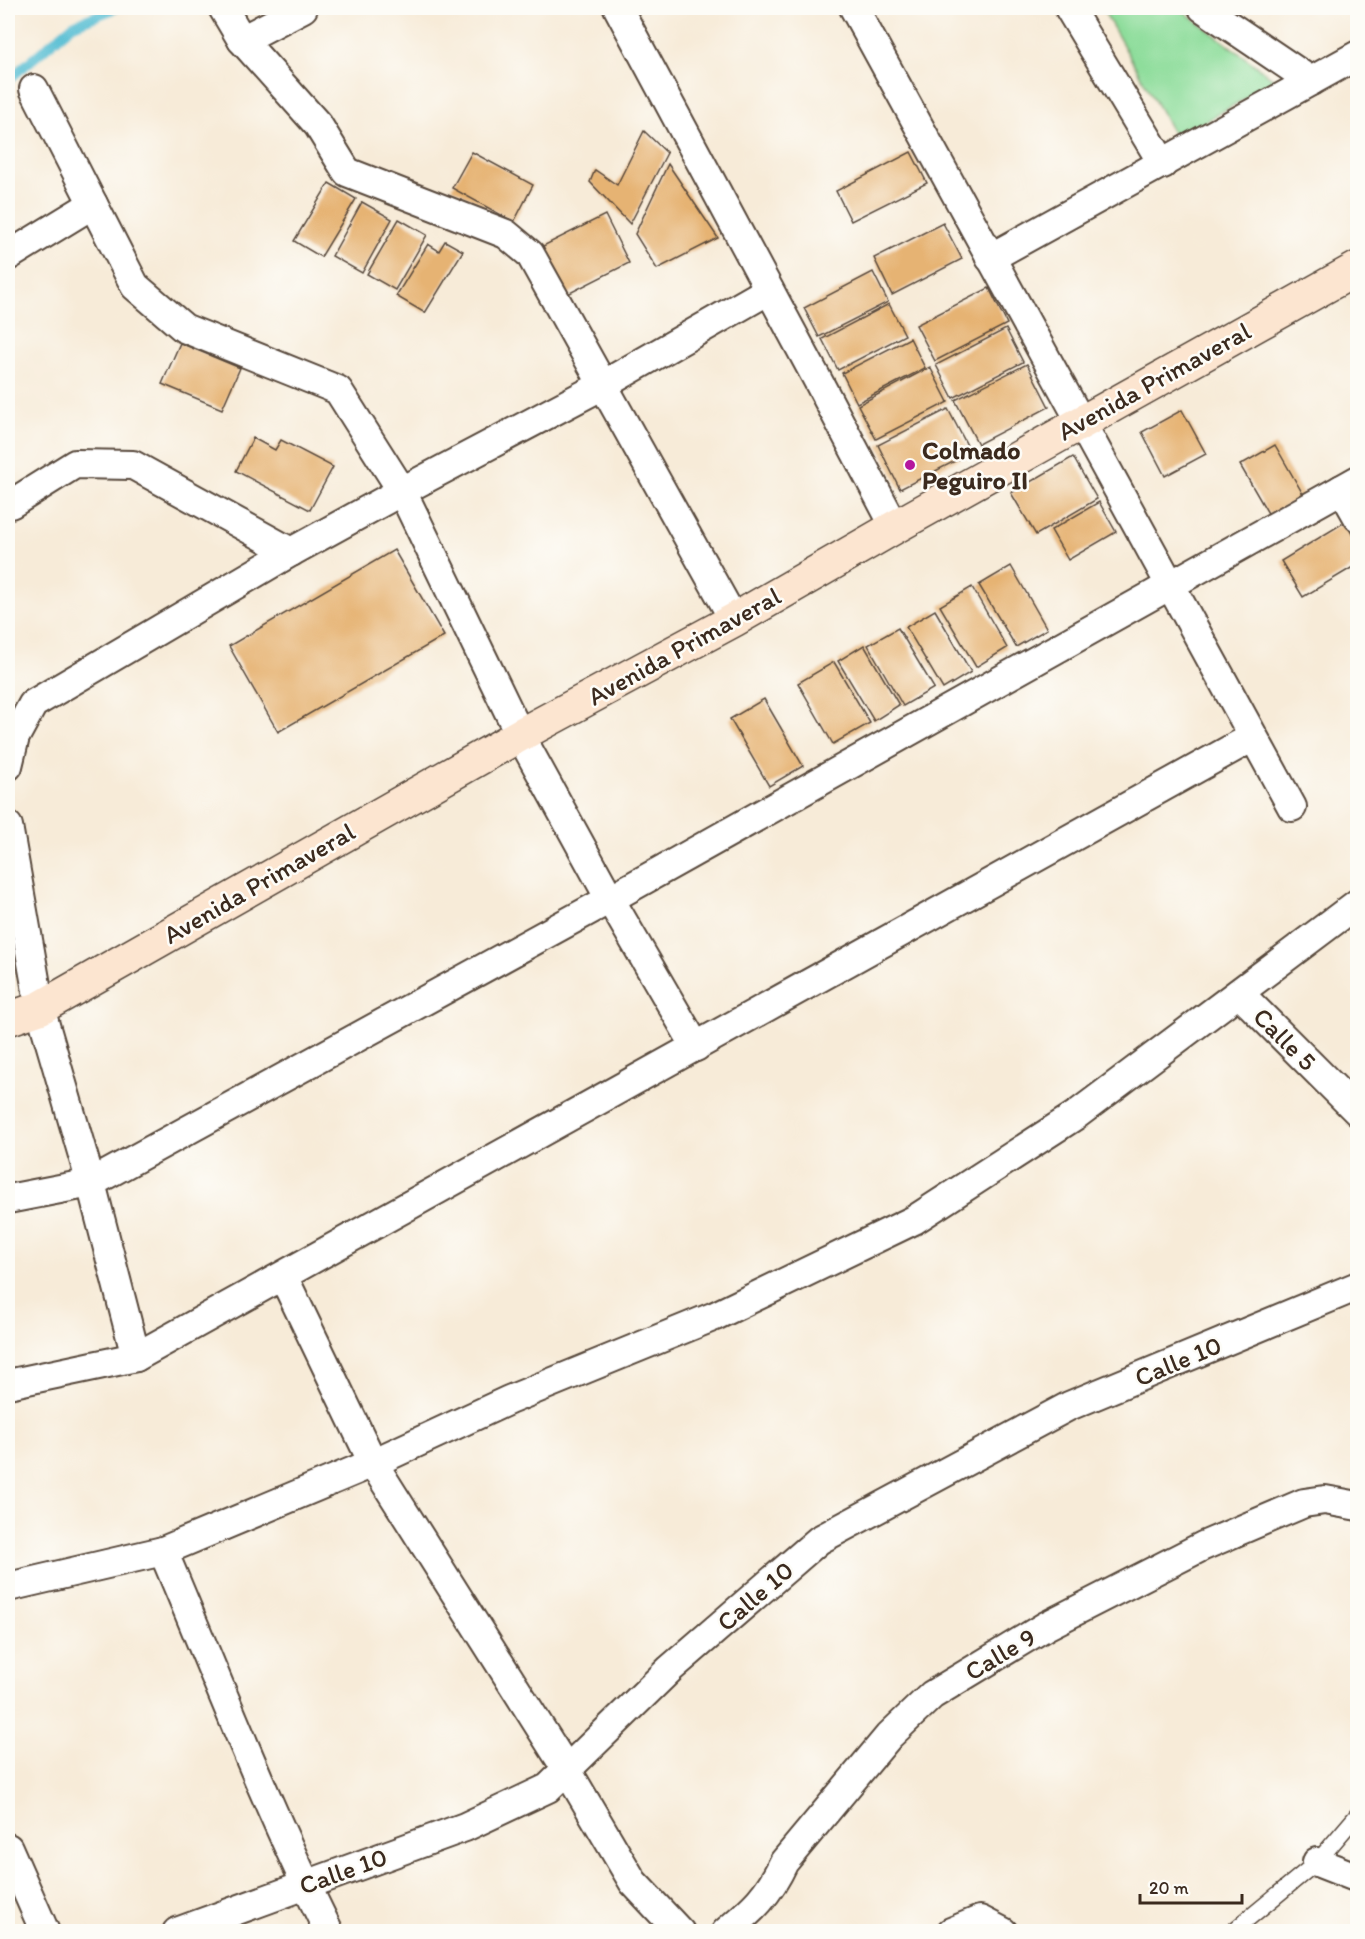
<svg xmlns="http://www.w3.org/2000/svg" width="1365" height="1939" font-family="Itim,sans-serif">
<rect width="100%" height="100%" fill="#fdfcf7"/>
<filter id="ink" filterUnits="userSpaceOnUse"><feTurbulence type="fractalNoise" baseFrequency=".0167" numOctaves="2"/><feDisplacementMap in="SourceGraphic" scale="12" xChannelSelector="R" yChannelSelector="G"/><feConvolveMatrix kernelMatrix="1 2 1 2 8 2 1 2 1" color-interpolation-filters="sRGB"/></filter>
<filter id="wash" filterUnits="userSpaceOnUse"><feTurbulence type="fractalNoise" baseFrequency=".008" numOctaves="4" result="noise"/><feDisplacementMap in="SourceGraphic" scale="24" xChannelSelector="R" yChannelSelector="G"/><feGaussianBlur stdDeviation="1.35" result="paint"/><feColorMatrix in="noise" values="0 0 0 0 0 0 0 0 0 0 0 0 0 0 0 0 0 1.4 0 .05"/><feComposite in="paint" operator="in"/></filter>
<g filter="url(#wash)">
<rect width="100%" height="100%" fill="#f7ebd8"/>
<!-- green -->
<path fill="#8edd9b" stroke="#64845c" stroke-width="1.5" d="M1102,8H1179L1276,81L1176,138Z"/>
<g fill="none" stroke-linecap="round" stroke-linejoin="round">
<!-- stream -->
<path stroke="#56bed3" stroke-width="10" d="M8,80L73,25L116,8"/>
</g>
<g id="blocks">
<!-- building -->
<g fill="#e6b373">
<path d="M644,131L667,153L630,224L590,182L595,170L617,185Z"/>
<path d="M472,152L533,185L514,222L452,188Z"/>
<path d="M911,152L927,183L851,221L836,191Z"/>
<path d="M668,164L718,238L657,269L635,234Z"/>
<path d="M329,183L356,199L321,257L294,241Z"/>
<path d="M362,202L392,219L362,273L332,256Z"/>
<path d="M605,215L629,263L560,298L535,250Z"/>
<path d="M399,219L427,235L395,290L367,274Z"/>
<path d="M943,223L962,259L892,295L874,258Z"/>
<path d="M445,241L463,251L425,313L396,296L428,244L439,251Z"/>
<path d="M873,272L888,302L819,337L804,308Z"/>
<path d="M989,288L1007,324L935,361L916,325Z"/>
<path d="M889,304L905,335L838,370L822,339Z"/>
<path d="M1006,329L1023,362L953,398L936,365Z"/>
<path d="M910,338L925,368L857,403L842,373Z"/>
<path d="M180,343L240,368L222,409L162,384Z"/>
<path d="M1027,364L1049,407L978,444L955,400Z"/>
<path d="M930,367L948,402L876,439L858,405Z"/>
<path d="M948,409L971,453L900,489L878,445Z"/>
<path d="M1182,410L1206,454L1165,476L1142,432Z"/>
<path d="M253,438L275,450L281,440L333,467L310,510L236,471Z"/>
<path d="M1275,445L1304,496L1269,515L1240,465Z"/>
<path d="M1073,457L1097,499L1036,535L1011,493Z"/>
<path d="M1099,502L1116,532L1068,560L1051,530Z"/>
<path d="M1345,522L1358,544V564L1303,597L1281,561Z"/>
<path d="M394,550L444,636L278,732L229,646Z"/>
<path d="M1011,566L1047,629L1016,647L979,585Z"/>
<path d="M972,587L1007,648L976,667L940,606Z"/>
<path d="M935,610L971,672L943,689L906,627Z"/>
<path d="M898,628L934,688L903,706L868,645Z"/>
<path d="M864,645L899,705L874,721L838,661Z"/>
<path d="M834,662L870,723L833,744L798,683Z"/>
<path d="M764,699L803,766L769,786L730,719Z"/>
</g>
</g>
</g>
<g filter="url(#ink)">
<use href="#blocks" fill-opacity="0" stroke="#57473a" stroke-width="1.5"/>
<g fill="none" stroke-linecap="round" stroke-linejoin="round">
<!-- lane casing -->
<g stroke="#57473a" stroke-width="18">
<path id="lane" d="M1232,1932L1317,1862L1358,1814"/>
</g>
<!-- street casing -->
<g stroke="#57473a" stroke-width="32">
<g id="street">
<path d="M223,8L242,40L318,125L347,172L506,234L530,254L734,620"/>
<path d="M618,8L816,377L895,527"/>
<path d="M854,8L1292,807"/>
<path d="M1069,8L1163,164"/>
<path d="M1203,8L1311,81"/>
<path d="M242,40L303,8"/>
<path d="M34,89L135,286L184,328L338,390L402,491L520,735L610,899L696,1047"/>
<path d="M8,256L93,204"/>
<path d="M990,258L1358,55"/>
<path d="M1342,489L1358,517"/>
<path d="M11,504L75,464L133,465L291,552"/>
<path d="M8,766L15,737L33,704L291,552L402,491L603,385L769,290"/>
<path d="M8,826L40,1008L91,1183L136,1357"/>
<path d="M1239,993L1358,1112"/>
<path d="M8,1199L91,1183L610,899L1358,480"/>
<path d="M283,1276L373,1463L567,1770L633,1882L680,1932"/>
<path d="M8,1384L136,1357L1253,737"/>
<path d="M163,1551C217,1678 267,1808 329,1932"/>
<path d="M8,1587L163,1551L373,1463L509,1400L715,1316L914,1220L1076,1115L1358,903"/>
<path d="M8,1848L45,1932"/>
<path d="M1317,1862L1358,1878"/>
<path d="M177,1932L465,1827L548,1788L670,1669L819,1540L1069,1406L1358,1286"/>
<path d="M726,1932C754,1908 768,1896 784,1862L889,1736L932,1695L1046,1626L1203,1546L1304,1503L1325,1500L1358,1506"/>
<path d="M951,1932L980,1920L1003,1932"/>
</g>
</g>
<!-- secondary casing -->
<g stroke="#57473a" stroke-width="36">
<path id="secondary" d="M8,1019L40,1008L520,735L734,620L895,527L1358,268"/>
</g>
<!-- lane -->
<use href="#lane" stroke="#fff" stroke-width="15"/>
<!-- street -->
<use href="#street" stroke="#fff" stroke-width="28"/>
<!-- secondary -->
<use href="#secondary" stroke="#fce5d0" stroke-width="33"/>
</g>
</g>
<!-- markers -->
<circle fill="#b5179e" stroke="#fdfcf7" stroke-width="2" cx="910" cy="465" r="6"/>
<g text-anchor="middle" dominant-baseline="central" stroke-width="5" stroke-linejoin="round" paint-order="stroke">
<!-- street labels -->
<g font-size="26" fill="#3b2a1e" stroke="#fdfcf7">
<text transform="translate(1154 381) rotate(-29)">Avenida Primaveral</text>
<text transform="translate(684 646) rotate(-29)">Avenida Primaveral</text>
<text transform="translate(259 883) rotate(-30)">Avenida Primaveral</text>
<text transform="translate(1285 1039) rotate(45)">Calle 5</text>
<text transform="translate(1178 1361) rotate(-23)">Calle 10</text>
<text transform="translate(755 1596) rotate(-41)">Calle 10</text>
<text transform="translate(1000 1654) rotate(-31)">Calle 9</text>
<text transform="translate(343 1871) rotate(-20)">Calle 10</text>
</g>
<!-- poi labels -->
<g font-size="26" font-weight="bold" fill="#3b2a1e" stroke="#fdfcf7" text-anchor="start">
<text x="922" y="450">Colmado<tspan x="922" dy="30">Peguiro II</tspan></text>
</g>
</g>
<!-- margin -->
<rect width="1365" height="1939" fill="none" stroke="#fdfcf7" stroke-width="30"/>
<!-- scale -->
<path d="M1140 1894v9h102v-9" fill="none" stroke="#3b2a1e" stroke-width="3"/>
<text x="1149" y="1894" font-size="18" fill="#3b2a1e" stroke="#fdfcf7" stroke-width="4.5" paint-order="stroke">20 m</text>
</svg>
